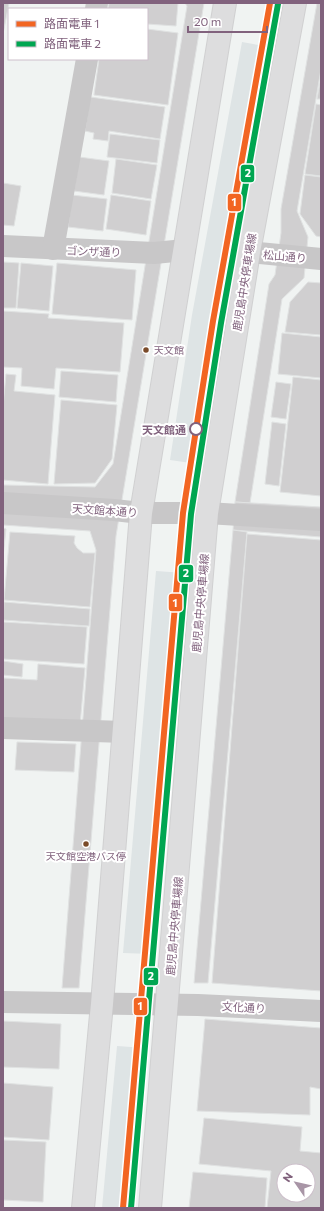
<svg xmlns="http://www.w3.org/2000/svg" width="324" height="1211" font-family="Commissioner,'Noto Sans JP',sans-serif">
<rect width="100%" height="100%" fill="#f0f3f2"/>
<!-- green -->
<g fill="#dee4e5">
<path d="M242,42L269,47L219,320L198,464L170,460L192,315Z"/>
<path d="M156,571L184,573L151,954L123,953Z"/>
<path d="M117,1046L145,1048L130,1208H102Z"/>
</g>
<!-- building -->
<g fill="#d0cfd0" stroke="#e0e2e2" fill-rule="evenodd">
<path d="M3,3H9L3,34Z"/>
<path d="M109,3H178L176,26L147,24V9H108Z"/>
<path d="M185,3H204L116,536L79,988H62L96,550L90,531L3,525V485L95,487L113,464L187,6Z"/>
<path d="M317,3H321V69L297,211L308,237L304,278L282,299L250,503L235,502L269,284L275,275L281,233V209Z"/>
<path d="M147,29L178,33L168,105L94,95L99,59H147Z"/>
<path d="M321,77V99H317Z"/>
<path d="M90,97L165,107L160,139L109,131L108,141L93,139L94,133L85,131Z"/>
<path d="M316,104L321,105V176L305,174Z"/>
<path d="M110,134L160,140L157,163L107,157Z"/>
<path d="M79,157L109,161L104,195L74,191Z"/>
<path d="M116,159L157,165L151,199L112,193Z"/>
<path d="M305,175L321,177V237L316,236L300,214Z"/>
<path d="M3,183L21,186L14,226L3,225Z"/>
<path d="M72,195L107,199L103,231L68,227Z"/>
<path d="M111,195L151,201L146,235L106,229Z"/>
<path d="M3,262L19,263L16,308H3Z"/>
<path d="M21,263L53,266L49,311L17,308Z"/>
<path d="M57,263L136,270L132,320L52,314Z"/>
<path d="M308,282L321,283V335L285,332L290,302Z"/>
<path d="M3,311L49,314L48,318L124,323L120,372L56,368L54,389L21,386L22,368L3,367Z"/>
<path d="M282,333L321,337V378L278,374Z"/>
<path d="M61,371L118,375L116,402L59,397Z"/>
<path d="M6,374L16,375L14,391L55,395L48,484L3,480V407Z"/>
<path d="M293,377L321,380V496L280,492Z"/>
<path d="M276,382L291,384L286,419L271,417Z"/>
<path d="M61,400L117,405L112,459L95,483L54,484Z"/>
<path d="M272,422L286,424L279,486L265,484Z"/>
<path d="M235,502L321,507V537L233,530Z"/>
<path d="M3,528L6,529L3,557Z"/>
<path d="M233,530L247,532L208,983H194Z"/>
<path d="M10,532L75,536L74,543L77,548L83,553H95L90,607L4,600Z"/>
<path d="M247,534L321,540V991L212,983Z"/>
<path d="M4,602L90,609L89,626L3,620Z"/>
<path d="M3,622L87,627L84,664L3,659Z"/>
<path d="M3,661L23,664L22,677L3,675Z"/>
<path d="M38,664L85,668L80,725L3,719V678L37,680Z"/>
<path d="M17,742L76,744L74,772L15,770Z"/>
<path d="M205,1019L321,1028V1089L310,1087V1115L197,1111Z"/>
<path d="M3,1021L61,1024L59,1069L3,1067Z"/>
<path d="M3,1083L53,1087L49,1140L3,1137Z"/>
<path d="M204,1118L302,1127L300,1151L321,1153V1208H267L271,1171L199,1164ZM284,1171H308V1195H284Z"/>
<path d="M3,1140L46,1142L43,1202L3,1200Z"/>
<path d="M193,1172L267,1178L265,1208H189Z"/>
</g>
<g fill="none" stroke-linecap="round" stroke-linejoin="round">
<!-- major casing -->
<g stroke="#d0d0d1" stroke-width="24">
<g id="major">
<path d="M83,1208L102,1004L141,513L225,3"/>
<path d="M150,1208L207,513L249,252L295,3"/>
</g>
</g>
<!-- minor -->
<g stroke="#c8c7c8" stroke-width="22">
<path d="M96,9L97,3"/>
<path d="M3,246L154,253L185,250"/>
<path d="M53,249L87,59"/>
<path d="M249,252L321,259"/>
<path d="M3,503L114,510L141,513H207L321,520"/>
<path d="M3,728L124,732"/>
<path d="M3,1002L198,1005L321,1011"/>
</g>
<!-- major -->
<use href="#major" stroke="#ddddde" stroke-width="22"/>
<!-- tram-1 casing -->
<g stroke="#fff" stroke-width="9">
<path id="tram-1" d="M123,1208L183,513L213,321L270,3"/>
</g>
<!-- tram-2 casing -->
<g stroke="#fff" stroke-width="9">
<path id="tram-2" d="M131,1208L191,514L221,323L278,4"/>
</g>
<!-- tram-1 -->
<use href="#tram-1" stroke="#f26522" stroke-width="6"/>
<!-- tram-2 -->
<use href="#tram-2" stroke="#00a651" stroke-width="6"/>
</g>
<!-- markers -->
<g fill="#7a4b2a" stroke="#fff" stroke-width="1.5">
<circle cx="146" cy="350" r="3.5"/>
<circle cx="86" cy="844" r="3.5"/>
</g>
<circle fill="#fff" stroke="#81627d" stroke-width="2" cx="196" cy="429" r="6"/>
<g text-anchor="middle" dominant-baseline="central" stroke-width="4" stroke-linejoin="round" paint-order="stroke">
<!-- bus labels -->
<g font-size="10" fill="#81627d" stroke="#fff" text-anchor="start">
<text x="154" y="350">天文館</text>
<text x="86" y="856" text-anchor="middle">天文館空港バス停</text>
</g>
<!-- street labels -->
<g font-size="11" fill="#81627d" stroke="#fff">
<text transform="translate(94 251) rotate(2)">ゴンザ通り</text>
<text transform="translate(285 256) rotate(5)">松山通り</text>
<text transform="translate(244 282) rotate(-81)">鹿児島中央停車場線</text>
<text transform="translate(105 510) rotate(4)">天文館本通り</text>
<text transform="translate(200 603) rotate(-85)">鹿児島中央停車場線</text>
<text transform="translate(174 926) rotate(-85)">鹿児島中央停車場線</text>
<text transform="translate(244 1007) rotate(3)">文化通り</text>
</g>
<!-- stop labels -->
<g font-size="11" font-weight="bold" fill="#81627d" stroke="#fff" text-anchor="end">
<text x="186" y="429">天文館通</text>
</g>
</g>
<g stroke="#fff" stroke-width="1.5">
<rect x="240" y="164" width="15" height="19" rx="4" fill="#00a651"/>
<rect x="227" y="193" width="15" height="19" rx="4" fill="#f26522"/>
<rect x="178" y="564" width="16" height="19" rx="4" fill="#00a651"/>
<rect x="168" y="593" width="15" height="19" rx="4" fill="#f26522"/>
<rect x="143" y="967" width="16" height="19" rx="4" fill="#00a651"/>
<rect x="133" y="997" width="15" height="19" rx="4" fill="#f26522"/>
</g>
<g font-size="11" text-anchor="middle" font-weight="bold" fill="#fff">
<text x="248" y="177">2</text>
<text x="234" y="206">1</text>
<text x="186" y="577">2</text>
<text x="175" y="607">1</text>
<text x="151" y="980">2</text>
<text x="140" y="1010">1</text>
</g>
<!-- border -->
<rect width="324" height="1211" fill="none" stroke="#81627d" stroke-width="8"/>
<!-- legend -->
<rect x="8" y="8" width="140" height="52" fill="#ffffff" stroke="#cdc0cb"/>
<rect x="16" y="21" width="20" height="6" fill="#f26522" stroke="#cdc0cb"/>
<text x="44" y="28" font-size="12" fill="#81627d">路面電車 1</text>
<rect x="16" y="41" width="20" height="6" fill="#00a651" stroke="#cdc0cb"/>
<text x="44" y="48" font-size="12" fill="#81627d">路面電車 2</text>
<!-- north arrow -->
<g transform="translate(296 1183) rotate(304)"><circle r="19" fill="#ffffff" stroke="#cdc0cb"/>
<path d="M0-3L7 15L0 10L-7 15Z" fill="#a895a6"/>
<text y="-6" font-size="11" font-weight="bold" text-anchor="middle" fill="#81627d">N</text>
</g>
<!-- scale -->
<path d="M188 26v6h79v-6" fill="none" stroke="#81627d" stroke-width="2"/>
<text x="194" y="26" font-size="12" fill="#81627d" stroke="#ffffff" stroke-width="3" paint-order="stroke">20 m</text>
</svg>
